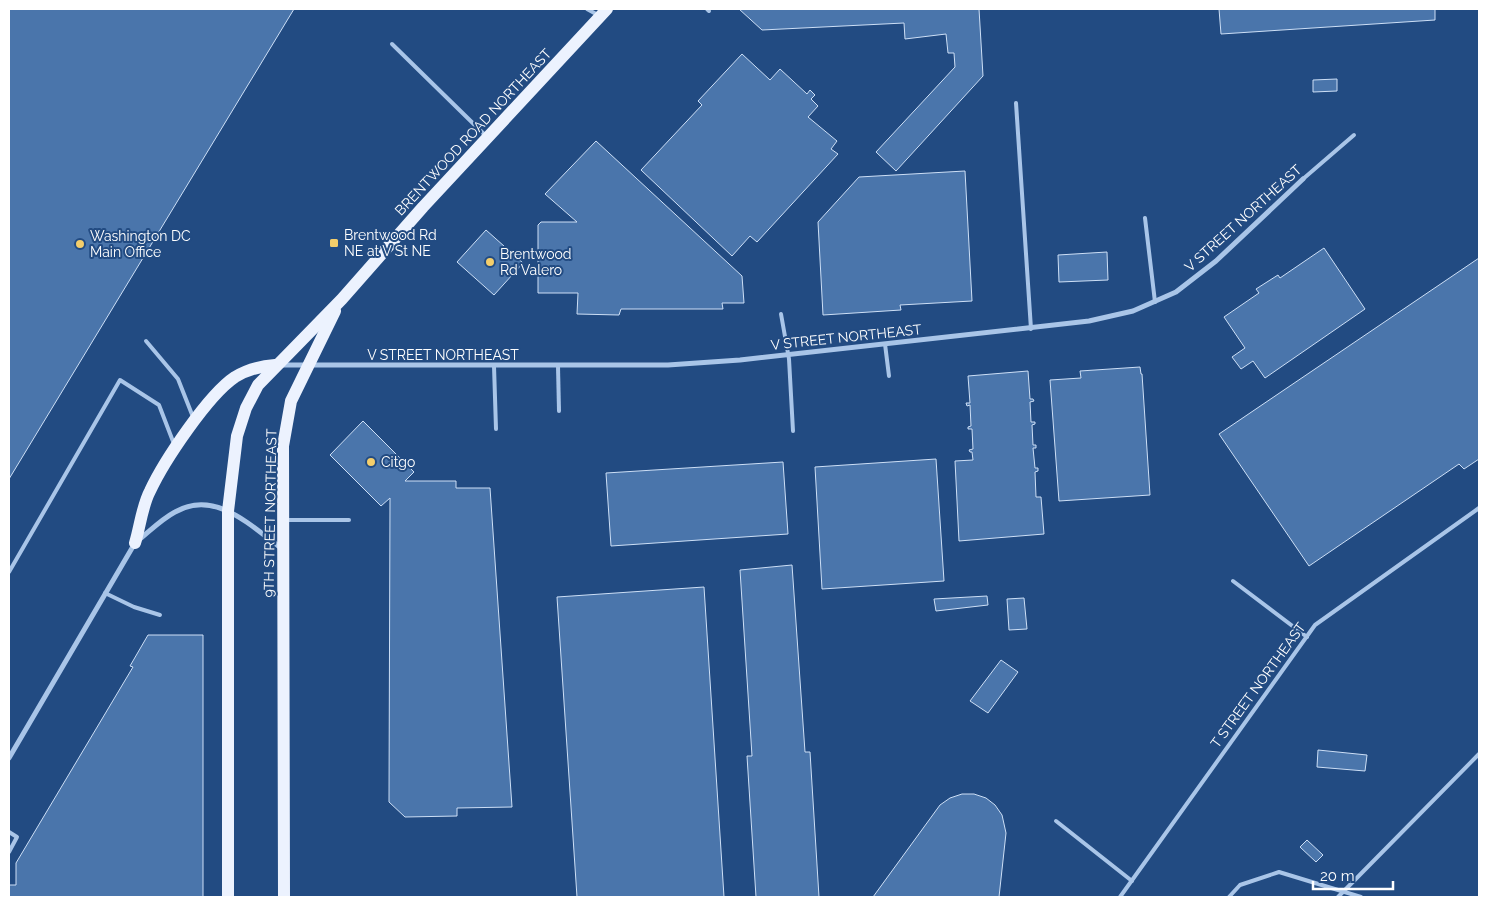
<svg xmlns="http://www.w3.org/2000/svg" width="1488" height="906" font-family="Raleway,sans-serif">
<rect width="100%" height="100%" fill="#224b82"/>
<!-- building -->
<g fill="#4a75ab" stroke="#cddff6">
<path d="M9,9H294L9,479Z"/>
<path d="M739,9H979L983,76L896,171L876,152L955,67L954,53H948L946,34L905,39L904,23L762,30Z"/>
<path d="M1219,9H1435V20L1221,34Z"/>
<path d="M742,54L770,80L780,69L807,94L810,90L815,95L811,99L818,106L808,117L837,141L831,149L838,154L757,242L750,236L732,256L641,170L702,105L698,101Z"/>
<path d="M1337,79V91L1313,92V80Z"/>
<path d="M596,141L742,276L744,303H722L723,309H621L619,315L577,314L578,293H538V225L541,222H577L545,194Z"/>
<path d="M965,171L972,301L900,305L901,310L823,315L818,222L859,177Z"/>
<path d="M486,230L523,263L494,295L457,262Z"/>
<path d="M1324,248L1365,309L1265,378L1253,361L1241,369L1232,357L1245,348L1224,317L1259,293L1256,289L1278,275L1280,278Z"/>
<path d="M1107,252L1108,280L1059,282L1058,255Z"/>
<path d="M1479,258V459L1464,469L1459,464L1309,566L1219,434Z"/>
<path d="M1140,367L1141,374H1142L1150,495L1059,501L1050,380L1081,378L1080,371Z"/>
<path d="M1028,371L1030,399H1033L1034,401L1030,402L1031,422H1035V424L1032,425L1033,445H1036V448H1033L1035,468H1038V471L1035,472L1036,497H1041L1044,534L959,541L955,461L973,460L972,452H970L969,450L973,449L972,429H968V427L971,426L970,405L967,406L966,403H970L968,376Z"/>
<path d="M363,421L414,472L405,481H456V488H490L512,807L457,808V816L405,817L389,802L390,498L381,506L330,455Z"/>
<path d="M936,459L944,581L822,589L815,467Z"/>
<path d="M783,462L788,534L611,546L606,473Z"/>
<path d="M792,565L805,752H810L819,897H756L747,756H752L740,570Z"/>
<path d="M704,587L724,897H577L557,597Z"/>
<path d="M987,596L988,605L936,611L934,599Z"/>
<path d="M1024,598L1027,629L1009,630L1007,599Z"/>
<path d="M148,635H203V897H9V885H16V863L133,667L130,666Z"/>
<path d="M1001,660L1018,672L988,713L970,701Z"/>
<path d="M1318,750L1367,755L1365,771L1317,767Z"/>
<path d="M962,794H974L986,798L995,805L1002,815L1006,833L999,897H873L940,805L950,798Z"/>
<path d="M1307,840L1323,855L1316,862L1300,847Z"/>
</g>
<g fill="none" stroke-linecap="round" stroke-linejoin="round">
<!-- service -->
<g stroke="#a9c5e8" stroke-width="4">
<path d="M587,9L598,15"/>
<path d="M707,9L709,11"/>
<path d="M392,44L486,136"/>
<path d="M1016,103L1031,329"/>
<path d="M1303,179L1354,135"/>
<path d="M1145,218L1155,302"/>
<path d="M781,314L789,359L793,431"/>
<path d="M146,341L178,379L193,417"/>
<path d="M885,344L889,376"/>
<path d="M494,366L496,429"/>
<path d="M558,366L559,411"/>
<path d="M286,520H349"/>
<path d="M9,572L120,380L159,405L174,444"/>
<path d="M1233,581L1307,637"/>
<path d="M105,593L134,607L160,615"/>
<path d="M1056,821L1132,881"/>
<path d="M9,832L17,837L9,852"/>
<path d="M1120,897L1315,625L1479,508"/>
<path d="M1229,897L1240,885L1279,872L1361,897"/>
<path d="M1338,897L1479,754"/>
</g>
<!-- minor -->
<g stroke="#a9c5e8" stroke-width="5">
<path d="M281,365H668L740,360L1089,321L1133,311L1176,292L1216,261L1303,179"/>
<path d="M9,758L135,543C148,533 160,520 175,512C215,489 251,526 281,548"/>
</g>
<!-- primary -->
<g stroke="#ecf2fe" stroke-width="12">
<path d="M135,543C140,527 142,506 150,491C164,461 208,395 235,377C248,369 261,366 275,365"/>
<path d="M228,897V511L237,436L246,408L258,385L342,299L423,207L607,9"/>
<path d="M284,897L283,446L291,401L335,311"/>
</g>
</g>
<!-- markers -->
<g fill="#f4ce6b" stroke="#224b82" stroke-width="2">
<rect x="329" y="238" width="10" height="10" rx="2.5"/>
<circle cx="80" cy="244" r="5"/>
<circle cx="490" cy="262" r="5"/>
<circle cx="371" cy="462" r="5"/>
</g>
<g text-anchor="middle" dominant-baseline="central" stroke-width="4" stroke-linejoin="round" paint-order="stroke">
<!-- street labels -->
<g font-size="14" fill="#fff" stroke="#224b82">
<text transform="translate(473 132) rotate(-47)">BRENTWOOD ROAD NORTHEAST</text>
<text transform="translate(1243 218) rotate(-42)">V STREET NORTHEAST</text>
<text transform="translate(846 337) rotate(-6)">V STREET NORTHEAST</text>
<text x="443" y="355">V STREET NORTHEAST</text>
<text transform="translate(270 513) rotate(-89)">9TH STREET NORTHEAST</text>
<text transform="translate(1258 685) rotate(-54)">T STREET NORTHEAST</text>
</g>
<!-- poi labels -->
<g font-size="14" fill="#fff" stroke="#224b82" text-anchor="start">
<text x="344" y="235">Brentwood Rd<tspan x="344" dy="16">NE at V St NE</tspan></text>
<text x="90" y="236">Washington DC<tspan x="90" dy="16">Main Office</tspan></text>
<text x="500" y="254">Brentwood<tspan x="500" dy="16">Rd Valero</tspan></text>
<text x="381" y="462">Citgo</text>
</g>
</g>
<!-- border -->
<rect width="1488" height="906" fill="none" stroke="#ffffff" stroke-width="20"/>
<!-- scale -->
<path d="M1313 881v8h80v-8" fill="none" stroke="#ffffff" stroke-width="2.5"/>
<text x="1320" y="881" font-size="15" fill="#ffffff" stroke="#224b82" stroke-width="4" paint-order="stroke">20 m</text>
</svg>
